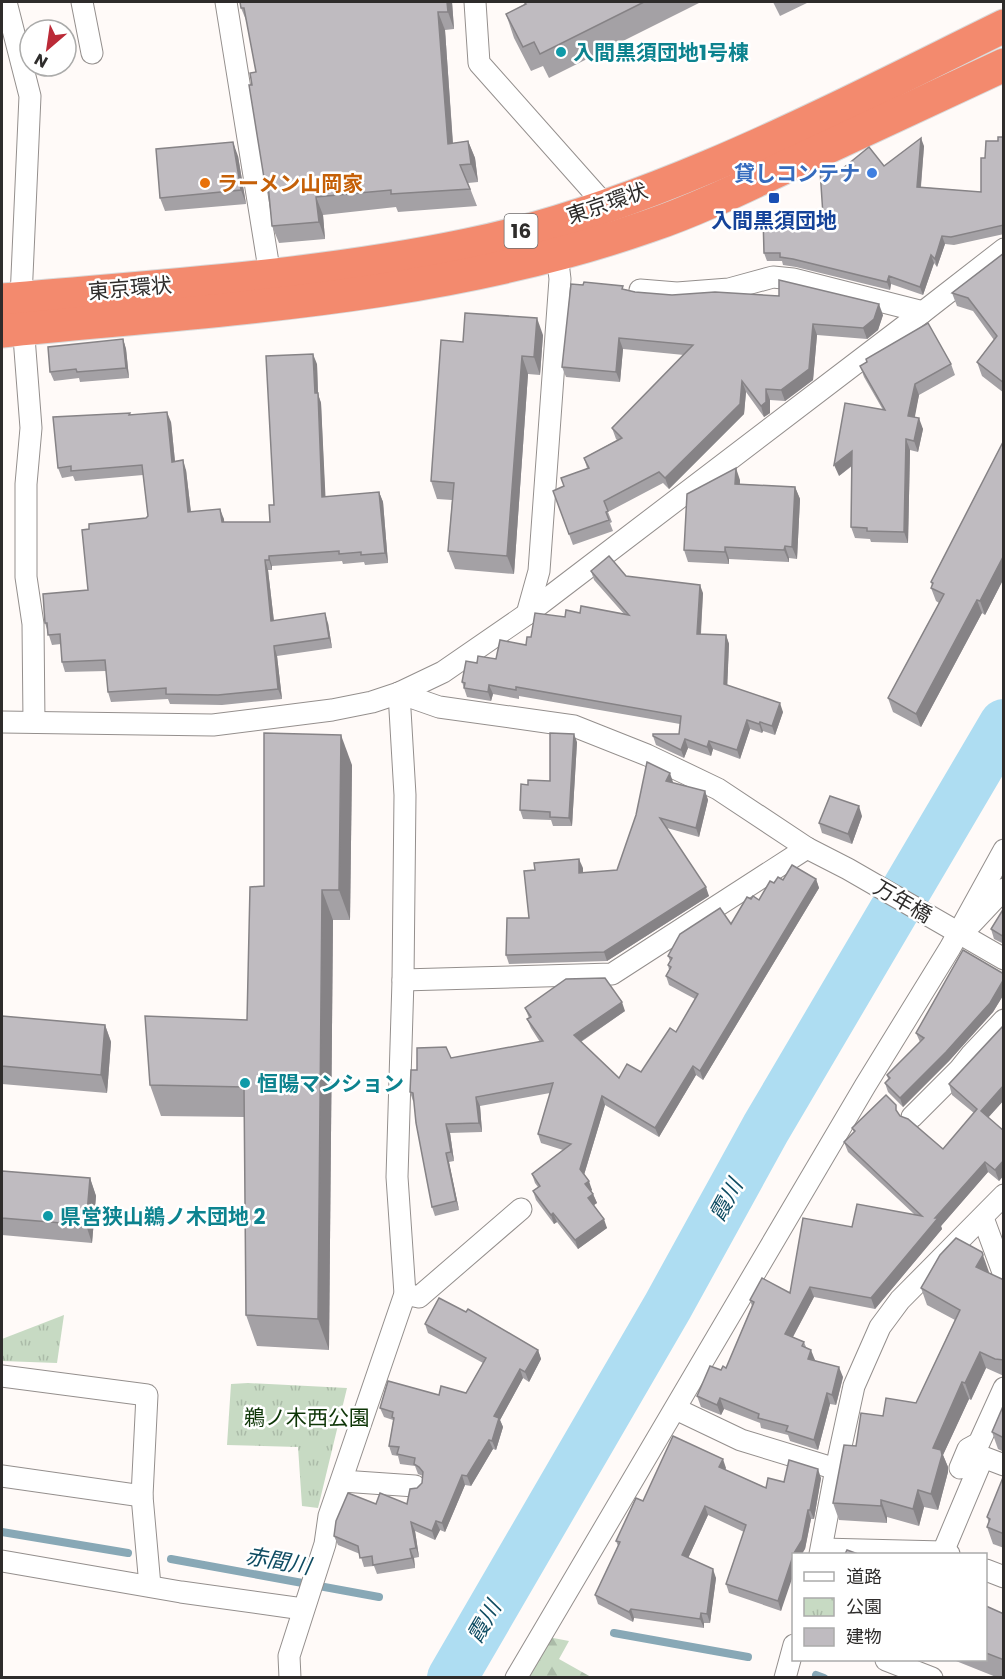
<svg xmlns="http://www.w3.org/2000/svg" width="1005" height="1679" font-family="Poppins,'Noto Sans JP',sans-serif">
<defs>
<pattern id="forest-firs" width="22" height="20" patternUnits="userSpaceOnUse" patternTransform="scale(1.5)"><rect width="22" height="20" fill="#c7dac3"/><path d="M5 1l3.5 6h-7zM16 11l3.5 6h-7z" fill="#abbba8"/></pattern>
<pattern id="park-tufts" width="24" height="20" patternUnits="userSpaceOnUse" patternTransform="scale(1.5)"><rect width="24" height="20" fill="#c7dac3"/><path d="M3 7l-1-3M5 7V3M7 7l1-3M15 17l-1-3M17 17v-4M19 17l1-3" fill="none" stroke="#abbba8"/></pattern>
</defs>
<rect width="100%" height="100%" fill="#fffaf8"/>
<!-- forest -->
<path fill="url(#forest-firs)" d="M548,1637L569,1641L559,1659L591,1677L523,1678Z"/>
<!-- park -->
<g fill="url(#park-tufts)">
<path d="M64,1315L57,1363L2,1361V1339Z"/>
<path d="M248,1383L347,1388L318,1508L302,1506L298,1447L227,1445L231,1384Z"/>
</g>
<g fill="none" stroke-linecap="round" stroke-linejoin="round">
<!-- stream -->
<g stroke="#88a8b6" stroke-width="8">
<path d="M2,1532L128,1553"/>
<path d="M171,1559L379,1597"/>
<path d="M614,1633L748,1657"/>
<path d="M816,1675L824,1678"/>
</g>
<!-- river -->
<path stroke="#aeddf2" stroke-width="50" d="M452,1678L668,1306L766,1128L1004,724"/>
<!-- minor casing -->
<g stroke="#948f8d" stroke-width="23">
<g id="minor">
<path d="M6,2L30,96L21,298L31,428L26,484V577L33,624L34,722"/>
<path d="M82,2L92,53"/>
<path d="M226,2L270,275"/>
<path d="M475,2L479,63L606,206"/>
<path d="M640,290L677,293L729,289L773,277L793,279L923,312"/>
<path d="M527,614L539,571L560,279L557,254"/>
<path d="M399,693L439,707L574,726L647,755L718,789L807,848L848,869L1004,959"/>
<path d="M2,722L213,725L332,710L372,702L399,693L443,672L527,614L923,312L1004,249"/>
<path d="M971,924L1004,889"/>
<path d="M403,980L612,974L807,848"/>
<path d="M912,1117L959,1070L971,1055L1004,1020"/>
<path d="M983,1218L1004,1275"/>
<path d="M405,1294L419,1297L521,1209"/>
<path d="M2,1376L147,1395L142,1496L150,1586"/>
<path d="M676,1409L741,1440L836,1469"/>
<path d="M960,1468L968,1449L979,1443L1004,1388"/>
<path d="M2,1476L142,1496"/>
<path d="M342,1481L415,1486"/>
<path d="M822,1549L943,1552L949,1554"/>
<path d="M943,1552L983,1457L1004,1465"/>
<path d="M820,1554L836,1469L854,1386L880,1327L900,1300L1004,1195"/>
<path d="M2,1561L181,1592L303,1609"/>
<path d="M986,1570L1004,1577"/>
<path d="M886,1660L932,1678"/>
<path d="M290,1678L289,1656L325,1544L329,1516L405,1294L397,1177L403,980L405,795L399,693"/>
<path d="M516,1678L865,1086L950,948L1004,850"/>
<path d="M785,1678L794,1645"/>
</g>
</g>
<!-- trunk casing -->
<g stroke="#d9d9d9" stroke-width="35">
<g id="trunk">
<path d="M2,300C157,286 315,277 468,245C654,206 833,110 1004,26"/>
<path d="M2,331C219,309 441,299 649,226C705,207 759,179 813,154C876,124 940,95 1004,65"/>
</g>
</g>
<!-- minor -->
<use href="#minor" stroke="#fff" stroke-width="21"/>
<!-- trunk -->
<use href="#trunk" stroke="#f38a6e" stroke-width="33"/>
</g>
<!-- wall -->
<g fill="#a4a1a5">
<path d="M240,2H452L454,29L445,30L453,143L468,141L475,158L478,182L468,183L477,206L398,212L396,207L323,215L325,239L279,243L272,226L270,197L265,184L252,85L256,72L248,25L241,8Z"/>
<path d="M524,2H701L549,78L543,66L531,71L514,38L506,14L525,4Z"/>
<path d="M773,2H809L780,16Z"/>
<path d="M1004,137V234L954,245L945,244L937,267L934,263L923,295L891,284L890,290L796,267L783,265L782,261H767L764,253L823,215L884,166L924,146L921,187L981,192L985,158L998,141Z"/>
<path d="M238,156L246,204L165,211L160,198Z"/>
<path d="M1004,253V393L982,376L977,362L994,340L973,311L957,306L952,293Z"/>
<path d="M624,289L635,292L883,315L878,330L867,339L817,335L813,380L785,401L770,400V413L764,417L746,392L744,414L669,489L663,483L608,512L612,522L610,523L613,531L573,545L553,491L564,486L587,468L584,458L617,440L616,439L612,428L684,355L623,349L620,382L566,377L562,367Z"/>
<path d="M543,335L540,375L528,374L514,574L455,569L448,551L452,500L437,499L431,481L463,342Z"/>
<path d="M123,339L126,349L129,378L80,382L79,378L54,381L50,372Z"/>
<path d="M866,359L951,364L955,375L919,395L914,417L923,429L918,452L910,450L908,543L871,542L870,539L855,538L851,527L852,466L839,476L883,410L864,377L860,366L867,362Z"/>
<path d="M317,364L318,394L321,403L325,497L379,492L383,502L388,563L365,565L364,562L343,564L342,561L272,566V570H268L274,621L328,623L332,648L277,656L282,699L222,705L170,704L168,699L111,702L108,692L106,671L65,672L62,662L61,644L52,645L45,623L88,590L89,529L146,518L148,516L143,475L75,481L73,476L62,478L58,468L131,415L171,422L175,461L186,470L191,512L224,519V522H270L274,505Z"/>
<path d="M1004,440V578L985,615L982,613L921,727L893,712L888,698L939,603L936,601L931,588L932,585L931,582Z"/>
<path d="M740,480V484L795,487L800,499L797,559L789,558V562L729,559V564L688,562L684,550Z"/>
<path d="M591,571L626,576L703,593L701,634L726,635L729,644L727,685L783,712L775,735L763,731L762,733L750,729L740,759L713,749L711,756L688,748L684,758L656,745L653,736L679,734L680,724L519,696V699L493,694L491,701L467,697L462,682L477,663L496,659L526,645L531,637L565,617L580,613L624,614L594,580Z"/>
<path d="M577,742L572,826H553L551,820L523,819L520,810L528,785L550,781Z"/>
<path d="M352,765L350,920H333L329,1350L257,1346L246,1315L245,1117L161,1116L150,1085L247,1020L264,886Z"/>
<path d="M673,782V783L705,791L708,800L699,837L667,828L709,896L607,961L509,964L506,955L529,918L583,868V873L617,870Z"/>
<path d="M862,816L852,844L822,833L819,823Z"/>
<path d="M816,879L819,888L703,1080L696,1075L659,1137L605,1105L584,1175L592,1190L591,1191L593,1194L597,1203L594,1205L607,1228L578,1249L557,1222L554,1224L536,1200L533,1191L538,1187L535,1183L532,1174L563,1150L541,1143L538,1134L550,1093L480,1106L482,1132L450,1133L454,1161L449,1162L459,1210L435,1216L432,1207L414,1101H413L410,1092L417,1070L451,1058L540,1042L531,1028L527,1019L529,1018L525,1008L625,1011L581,1042L619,1078L641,1072L676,1032L695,999L669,985L666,976L669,970L668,965L670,961L668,956L731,924L751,899L759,900L774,883L783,880Z"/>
<path d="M1004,908V944L994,939L991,929Z"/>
<path d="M1004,974V994L993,1012L949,1061L903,1107L888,1092L885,1083L888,1079L887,1075L920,1042L916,1033Z"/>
<path d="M2,1016L105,1025L111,1042L107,1093L2,1084Z"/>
<path d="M1004,1025V1100L988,1118L1004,1131V1175L999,1181L988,1172L941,1226L942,1229L875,1309L814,1297L793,1337L804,1342L806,1347L815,1360L843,1377L836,1405L830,1404L818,1450L790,1441L788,1435L761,1428L760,1423L724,1409L721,1415L701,1407L697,1396L721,1370L726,1368L752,1306L750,1300L790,1293L852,1227L914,1214L848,1152L844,1142L854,1132L852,1128L900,1116L943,1149L974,1113L952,1095L949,1084Z"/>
<path d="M2,1171L90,1178L96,1196L92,1243L2,1235Z"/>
<path d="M989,1272L988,1273L1004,1280V1376L986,1368L971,1400L969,1399L943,1455L948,1467V1472L938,1510L924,1507L919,1526L887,1517V1523L839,1520L833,1503L856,1446L883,1416L916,1403L955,1320L927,1305L921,1288Z"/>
<path d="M466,1312L538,1350L541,1359L529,1382L523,1378L500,1420L503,1427L496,1450L493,1449L471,1486L465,1485L445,1532L440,1530L435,1540L415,1531L419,1557L414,1558L415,1568L377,1574L374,1566L364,1567L360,1554L338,1545L334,1536L376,1504H407L417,1488L422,1483L423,1476L418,1474L415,1466L400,1464L398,1456L392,1455L389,1446L393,1422V1420L384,1417L380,1408L439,1395L466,1393L483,1363L428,1333L425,1324Z"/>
<path d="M1004,1404V1452L998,1449L992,1432Z"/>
<path d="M726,1468L725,1470L766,1488L784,1482L821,1478L814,1519H811L805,1549L794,1554L781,1611L729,1593L726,1584L744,1532L708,1515L688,1558L716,1578L710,1623H704V1628L634,1618L633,1622L598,1604L595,1595L618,1546L616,1541L643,1501Z"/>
<path d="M1004,1475V1548L993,1544L987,1527L989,1523L987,1517Z"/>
<path d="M986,1606L1004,1614V1677H996L951,1659H986Z"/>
</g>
<!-- shaded-wall -->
<g fill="#868386">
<path d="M447,2H452L454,29L448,12Z"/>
<path d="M438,12L445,30L454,161L448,144Z"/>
<path d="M921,138L924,146L920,195L917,187Z"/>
<path d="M468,141L475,158L478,182L471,164Z"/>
<path d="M233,142L238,156L246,204L241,190Z"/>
<path d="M316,197L323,215L325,239L319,222Z"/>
<path d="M942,236L945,244L937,267L935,259Z"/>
<path d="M931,255L934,263L923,295L920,287Z"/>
<path d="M889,276L891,284L890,290L887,282Z"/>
<path d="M879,304L883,315L878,330L867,339L863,328Z"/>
<path d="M537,318L543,335L540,375L534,357Z"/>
<path d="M813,324L817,335L813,380L785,401L781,390Z"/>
<path d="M619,338L623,349L620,382L616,372Z"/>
<path d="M123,339L126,349L129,378L126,368Z"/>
<path d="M313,354L317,364L318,394L321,403L326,507L322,497Z"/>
<path d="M522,356L528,374L514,574L507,556Z"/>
<path d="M742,381L746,392L744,414L669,489L665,478Z"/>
<path d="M915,384L919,395L913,427L908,416Z"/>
<path d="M766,389L770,400V413L764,417L761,406Z"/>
<path d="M167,412L171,422L176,472L172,462Z"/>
<path d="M919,418L923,429L918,452L914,441Z"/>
<path d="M906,439L910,450L908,543L904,532Z"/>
<path d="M852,451L856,462L839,476L834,465Z"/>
<path d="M183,460L186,470L192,522L188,512Z"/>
<path d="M736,468L740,480L739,496L735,484Z"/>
<path d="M795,487L800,499L797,559L792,547Z"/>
<path d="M379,492L383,502L388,563L385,553Z"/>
<path d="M220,509L224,519L225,532L222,522Z"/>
<path d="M785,546L789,558V562L784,550Z"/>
<path d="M725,547L729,559V564L725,552Z"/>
<path d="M1004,555V578L985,615L980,601Z"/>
<path d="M269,556L272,566V570L269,560Z"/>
<path d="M265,560L268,570L275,631L271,621Z"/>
<path d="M700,585L703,593L700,643L697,634Z"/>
<path d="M977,600L982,613L921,727L916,714Z"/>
<path d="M325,613L328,623L332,648L329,638Z"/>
<path d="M726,635L729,644L727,693L724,684Z"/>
<path d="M274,646L277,656L282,699L278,689Z"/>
<path d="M489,685L493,694L491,701L488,692Z"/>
<path d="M780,703L783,712L775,735L772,726Z"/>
<path d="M747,720L750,729L740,759L737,750Z"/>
<path d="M760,722L763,731L762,733L759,724Z"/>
<path d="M574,734L577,742L572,826L569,818Z"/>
<path d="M341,735L352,765L350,920L339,890Z"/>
<path d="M685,739L688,748L684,758L681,750Z"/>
<path d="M709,741L713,749L711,756L707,747Z"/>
<path d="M670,773L673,782L669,791L666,781Z"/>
<path d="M705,791L708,800L699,837L696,828Z"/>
<path d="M859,806L862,816L852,844L848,834Z"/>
<path d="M579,859L583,868V882L579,873Z"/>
<path d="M816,879L819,888L703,1080L700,1071Z"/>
<path d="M706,887L709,896L607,961L604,952Z"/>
<path d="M322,890L333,920L329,1350L318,1319Z"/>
<path d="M1004,979V994L993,1012L949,1061L903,1107L900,1098Z"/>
<path d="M622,1002L625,1011L577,1044L574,1035Z"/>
<path d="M105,1025L111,1042L107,1093L101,1075Z"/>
<path d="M693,1066L696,1075L659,1137L655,1128Z"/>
<path d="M1004,1085V1100L984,1122L981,1111Z"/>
<path d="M602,1096L605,1105L583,1178L580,1169Z"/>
<path d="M476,1097L480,1106L482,1132L479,1123Z"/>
<path d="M446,1124L450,1133L454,1161L451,1152Z"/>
<path d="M446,1153L449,1162L459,1210L456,1201Z"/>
<path d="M1004,1160V1175L999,1181L995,1170Z"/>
<path d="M985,1162L988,1172L941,1226L942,1229L875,1309L871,1298L935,1218Z"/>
<path d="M90,1178L96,1196L92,1243L86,1225Z"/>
<path d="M589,1181L592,1190L589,1193L585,1184Z"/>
<path d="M593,1194L597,1203L591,1207L588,1198Z"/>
<path d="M553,1213L557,1222L554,1224L551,1215Z"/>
<path d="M604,1219L607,1228L578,1249L575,1240Z"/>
<path d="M983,1255L989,1272L982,1284L976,1267Z"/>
<path d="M810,1287L814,1297L789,1344L785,1334Z"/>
<path d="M538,1350L541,1359L529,1382L525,1372Z"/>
<path d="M811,1350L815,1360L808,1359Z"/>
<path d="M980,1352L986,1368L971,1400L965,1383Z"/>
<path d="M839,1367L843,1377L836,1405L832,1395Z"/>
<path d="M520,1369L523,1378L500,1420L503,1427L496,1450L492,1441L494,1416Z"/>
<path d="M962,1382L969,1399L943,1455L948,1467V1472L938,1510L931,1494L933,1448Z"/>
<path d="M827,1393L830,1404L818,1450L814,1440Z"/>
<path d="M720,1398L724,1409L721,1415L717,1405Z"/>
<path d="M489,1440L493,1449L471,1486L467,1476Z"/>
<path d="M723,1459L726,1468L722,1476L719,1467Z"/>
<path d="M818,1469L821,1478L814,1519L810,1510Z"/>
<path d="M462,1475L465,1485L445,1532L442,1523Z"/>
<path d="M918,1490L924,1507L919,1526L913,1509Z"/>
<path d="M881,1500L887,1517V1523L881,1506Z"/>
<path d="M705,1506L708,1515L685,1565L682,1555Z"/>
<path d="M808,1510L811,1519L805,1549L802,1554H794V1573L781,1611L778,1601Z"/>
<path d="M436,1521L440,1530L435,1540L432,1531Z"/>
<path d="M411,1522L415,1531L419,1557L416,1548Z"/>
<path d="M410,1549L414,1558L415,1568L412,1558Z"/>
<path d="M713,1569L716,1578L710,1623L707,1614Z"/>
<path d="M631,1609L634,1618L633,1622L629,1612Z"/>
<path d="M701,1613L704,1623V1628L700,1619Z"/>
</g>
<!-- building -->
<g fill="#bfbbc0" stroke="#868386" stroke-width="1.5">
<path d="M240,2H447L448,12H438L448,144L468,141L471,164L460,165L470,189L391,194V190L316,197L319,222L272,226L268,184H265L249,85H252L250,73L256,72L244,8H241Z"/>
<path d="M524,2H644L540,54L534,42L523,47L506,14L526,4Z"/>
<path d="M998,137H1004V225L951,237L942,236L935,259L931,255L920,287L889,276L887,282L793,259L780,257V253H764L763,216L823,215L820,170L842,169L869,147L884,166L921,138L917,187L981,192V158H985L986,141H998Z"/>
<path d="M233,142L241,190L160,198L156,149Z"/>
<path d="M1004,253V383L977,362L997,336L968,298L952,293Z"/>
<path d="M779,280L879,304L874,319L863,328L813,324L809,369L781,390L766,389V402L761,406L742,381L740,404L665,478L659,472L604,501L608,511L606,512L609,520L569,534L553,491L564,486L561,478L589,468L584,458L622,438L612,428L693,345L619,338L616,372L562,367L571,284L583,285L584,282L623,286L622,289L635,292L672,295L715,292L779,296Z"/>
<path d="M465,313L537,318L534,357L522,356L507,556L448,551L454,483L431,481L441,340L463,342Z"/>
<path d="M928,323L951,364L915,384L908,416L919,418L914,441L906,439L904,532L867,531V528L851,527L852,451L834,465L845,403L885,410L860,366L867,362L866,359Z"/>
<path d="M123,339L126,368L77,372L76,369L50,372L48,347Z"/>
<path d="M313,354L315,393H318L322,497L379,492L385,553L361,555V552L339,554V551L269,556V560H265L271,621L325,613L329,638L274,646L278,689L218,695L166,694V688L108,692L105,660L62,662L60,634L48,635L47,623H45L43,594L88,590L82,530L89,529V524L146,518L148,516L142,465L71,471V466L58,468L53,417L130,413L129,415L167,412L172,462L183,460L188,512L220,509L222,522H270L269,505H274L266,356Z"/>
<path d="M1004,440V555L980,601L977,600L916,714L888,698L944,594L931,588L933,583L931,582Z"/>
<path d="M736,468L735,484L795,487L792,547L785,546L784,550L725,547V552L684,550L687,494Z"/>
<path d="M609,556L626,576L700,585L697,634L726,635L724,684L780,703L772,726L760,722L759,724L747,720L737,750L709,741L707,747L685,739L681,750L653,736V734H679L681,716L516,687V690L489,685L488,692L464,688L465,683L462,682L466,661L477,663L478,656L496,659L500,640L526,645L527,637H531L535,613L565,617L566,610L580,613L581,606L629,615L591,571Z"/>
<path d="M264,733L341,735L339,890H322L318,1319L246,1315L244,1087L150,1085L145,1016L247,1020L250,887L264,886Z"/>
<path d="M550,733L574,734L569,818L550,817V812L520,810L521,784L528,785V780L550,781Z"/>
<path d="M647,762L670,773L666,781L705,791L696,828L660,818L706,887L604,952L506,955L507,918H529L524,871L535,870L534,863L579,859V873L617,870L636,815Z"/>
<path d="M830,796L859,806L848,834L819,823Z"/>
<path d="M792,865L816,879L700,1071L693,1066L655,1128L602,1096L580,1169L589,1181L585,1184L593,1194L588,1198L604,1219L575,1240L553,1213L551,1215L533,1191L540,1186L532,1174L571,1144L538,1134L553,1083L476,1097L479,1123L446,1124L451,1152L446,1153L456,1201L432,1207L416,1123L413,1093L410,1092L411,1070H417V1048L446,1047L451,1058L543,1041L527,1019L531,1017L525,1008L566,979L605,978L622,1002L574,1035L619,1078L627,1064L641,1072L670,1028L676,1032L698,994L666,976L671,967L668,965L672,958L668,956L680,934L720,908L731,924L747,897L751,899L753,896L759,900L770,881L774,883L778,877L783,880Z"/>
<path d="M1004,908V937L991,929Z"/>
<path d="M963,950L1004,974V979L990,1003L946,1052L900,1098L885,1083L890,1078L887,1075L924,1038L916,1033Z"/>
<path d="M2,1016L105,1025L101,1075L2,1066Z"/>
<path d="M1004,1025V1085L981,1111L1004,1131V1160L995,1170L985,1162L935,1218H938L871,1298L810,1287L785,1334L804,1342L802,1346L811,1350L808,1359L839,1367L832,1395L827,1393L814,1440L786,1431L788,1426L758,1418L759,1414L720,1398L717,1405L697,1396L710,1366L721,1370L723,1366L726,1368L754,1302L750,1300L762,1278L790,1293L803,1218L852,1227L857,1204L922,1216L844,1142L855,1131L852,1128L886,1095L896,1105V1110L900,1116L908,1119L943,1149L977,1109L949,1084Z"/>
<path d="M2,1171L90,1178L86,1225L2,1218Z"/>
<path d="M956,1238L982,1252L983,1255L976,1267L1004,1280V1360L995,1359L980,1352L965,1383L962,1382L933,1448L941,1450L942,1455L931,1494L918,1490L913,1509L881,1500V1506L833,1503L844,1445L856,1446L861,1413L883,1416L886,1398L916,1403L960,1310L921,1288L940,1255Z"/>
<path d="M439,1298L466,1312L468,1309L538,1350L525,1372L520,1369L494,1416L499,1418L492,1441L489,1440L467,1476L462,1475L442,1523L436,1521L432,1531L411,1522L416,1548L410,1549L412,1558L373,1565L372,1556L360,1558L358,1546L334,1536L336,1521L348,1493L376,1504L380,1493L407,1504L410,1489L417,1488L422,1483L423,1472L419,1467L414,1464L415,1458L397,1454L399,1447L389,1446L394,1418L392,1417L393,1412L380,1408L388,1381L439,1395L441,1386L466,1393L486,1358L425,1324Z"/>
<path d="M1004,1404V1438L992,1432Z"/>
<path d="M673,1436L723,1459L719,1467L766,1488L768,1478L784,1482L789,1460L818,1469L810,1510H808L802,1540L794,1553L778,1601L726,1584L746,1525L705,1506L682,1555L713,1569L707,1614L701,1613L700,1619L631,1609L629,1612L595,1595L620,1542L616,1541L636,1498L643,1501Z"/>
<path d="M1004,1475V1534L987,1527L990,1519L987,1517Z"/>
<path d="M847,1550L858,1554H845Z"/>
<path d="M986,1606L1004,1614V1660L986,1653Z"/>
</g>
<!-- markers -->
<g fill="#0f9aa8" stroke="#fff" stroke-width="2">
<circle cx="561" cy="52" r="6"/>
<circle cx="245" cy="1083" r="6"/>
<circle cx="48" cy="1216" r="6"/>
</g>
<circle fill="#3f7fe0" stroke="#fff" stroke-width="2" cx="872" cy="173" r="6"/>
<circle fill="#e8710a" stroke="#fff" stroke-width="2" cx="205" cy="183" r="6"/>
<rect fill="#1a4fb4" stroke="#fff" stroke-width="2" x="768" y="192" width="12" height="12" rx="3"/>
<g text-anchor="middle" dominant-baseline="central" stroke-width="5" stroke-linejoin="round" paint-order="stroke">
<!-- shield labels -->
<rect fill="#fff" stroke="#6d6b6b" stroke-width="1.5" x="504.5" y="214" width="33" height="34" rx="4.5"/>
<g font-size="20" font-weight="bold" fill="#2e2c2b">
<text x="521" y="231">16</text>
</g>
<!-- culture labels -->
<g font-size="21" font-weight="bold" fill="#0d838f" stroke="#fff" text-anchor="start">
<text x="573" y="52">入間黒須団地1号棟</text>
<text x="257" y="1083">恒陽マンション</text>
<text x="60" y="1216">県営狭山鵜ノ木団地 2</text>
</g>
<!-- shop labels -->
<g font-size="21" font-weight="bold" fill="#366cbe" stroke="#fff" text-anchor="end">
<text x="860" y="173">貸しコンテナ</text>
</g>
<!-- food labels -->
<g font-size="21" font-weight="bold" fill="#c56008" stroke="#fff" text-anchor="start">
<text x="217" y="183">ラーメン山岡家</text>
</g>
<!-- street labels -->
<g font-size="21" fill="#2e2c2b" stroke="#fff">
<text transform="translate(607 203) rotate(-19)">東京環状</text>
<text transform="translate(130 288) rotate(-5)">東京環状</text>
<text transform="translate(903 901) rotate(30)">万年橋</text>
</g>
<!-- transit labels -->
<g font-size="21" font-weight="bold" fill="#164399" stroke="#fff">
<text x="774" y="220">入間黒須団地</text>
</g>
<!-- park labels -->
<g font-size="21" fill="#0e3607" stroke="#fff">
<text x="307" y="1417">鵜ノ木西公園</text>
</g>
<!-- water labels -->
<g font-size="22" font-style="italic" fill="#0f4c62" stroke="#fff">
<text transform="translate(726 1200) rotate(-61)">霞川</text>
<text transform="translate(278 1561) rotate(10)">赤間川</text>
<text transform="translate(484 1622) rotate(-60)">霞川</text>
</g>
</g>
<!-- border -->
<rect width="1005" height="1679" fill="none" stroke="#2e2c2b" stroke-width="6"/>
<!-- legend -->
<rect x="792" y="1553" width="195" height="108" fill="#ffffff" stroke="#ababaa" stroke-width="1.5"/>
<rect x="804" y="1572" width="30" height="9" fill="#ffffff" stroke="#ababaa" stroke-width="1.5"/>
<text x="846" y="1583" font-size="18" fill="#2e2c2b">道路</text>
<rect x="804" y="1598" width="30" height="18" fill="url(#park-tufts)" stroke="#ababaa" stroke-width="1.5"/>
<text x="846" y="1613" font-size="18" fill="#2e2c2b">公園</text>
<rect x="804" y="1628" width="30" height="18" fill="#bfbbc0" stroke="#ababaa" stroke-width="1.5"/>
<text x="846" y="1643" font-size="18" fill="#2e2c2b">建物</text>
<!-- north arrow -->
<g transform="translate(48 48) rotate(209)"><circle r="28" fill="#ffffff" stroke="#ababaa" stroke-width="1.5"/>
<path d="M0-4.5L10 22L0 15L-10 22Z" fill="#bb2a37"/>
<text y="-9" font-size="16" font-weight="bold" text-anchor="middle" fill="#2e2c2b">N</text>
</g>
</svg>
